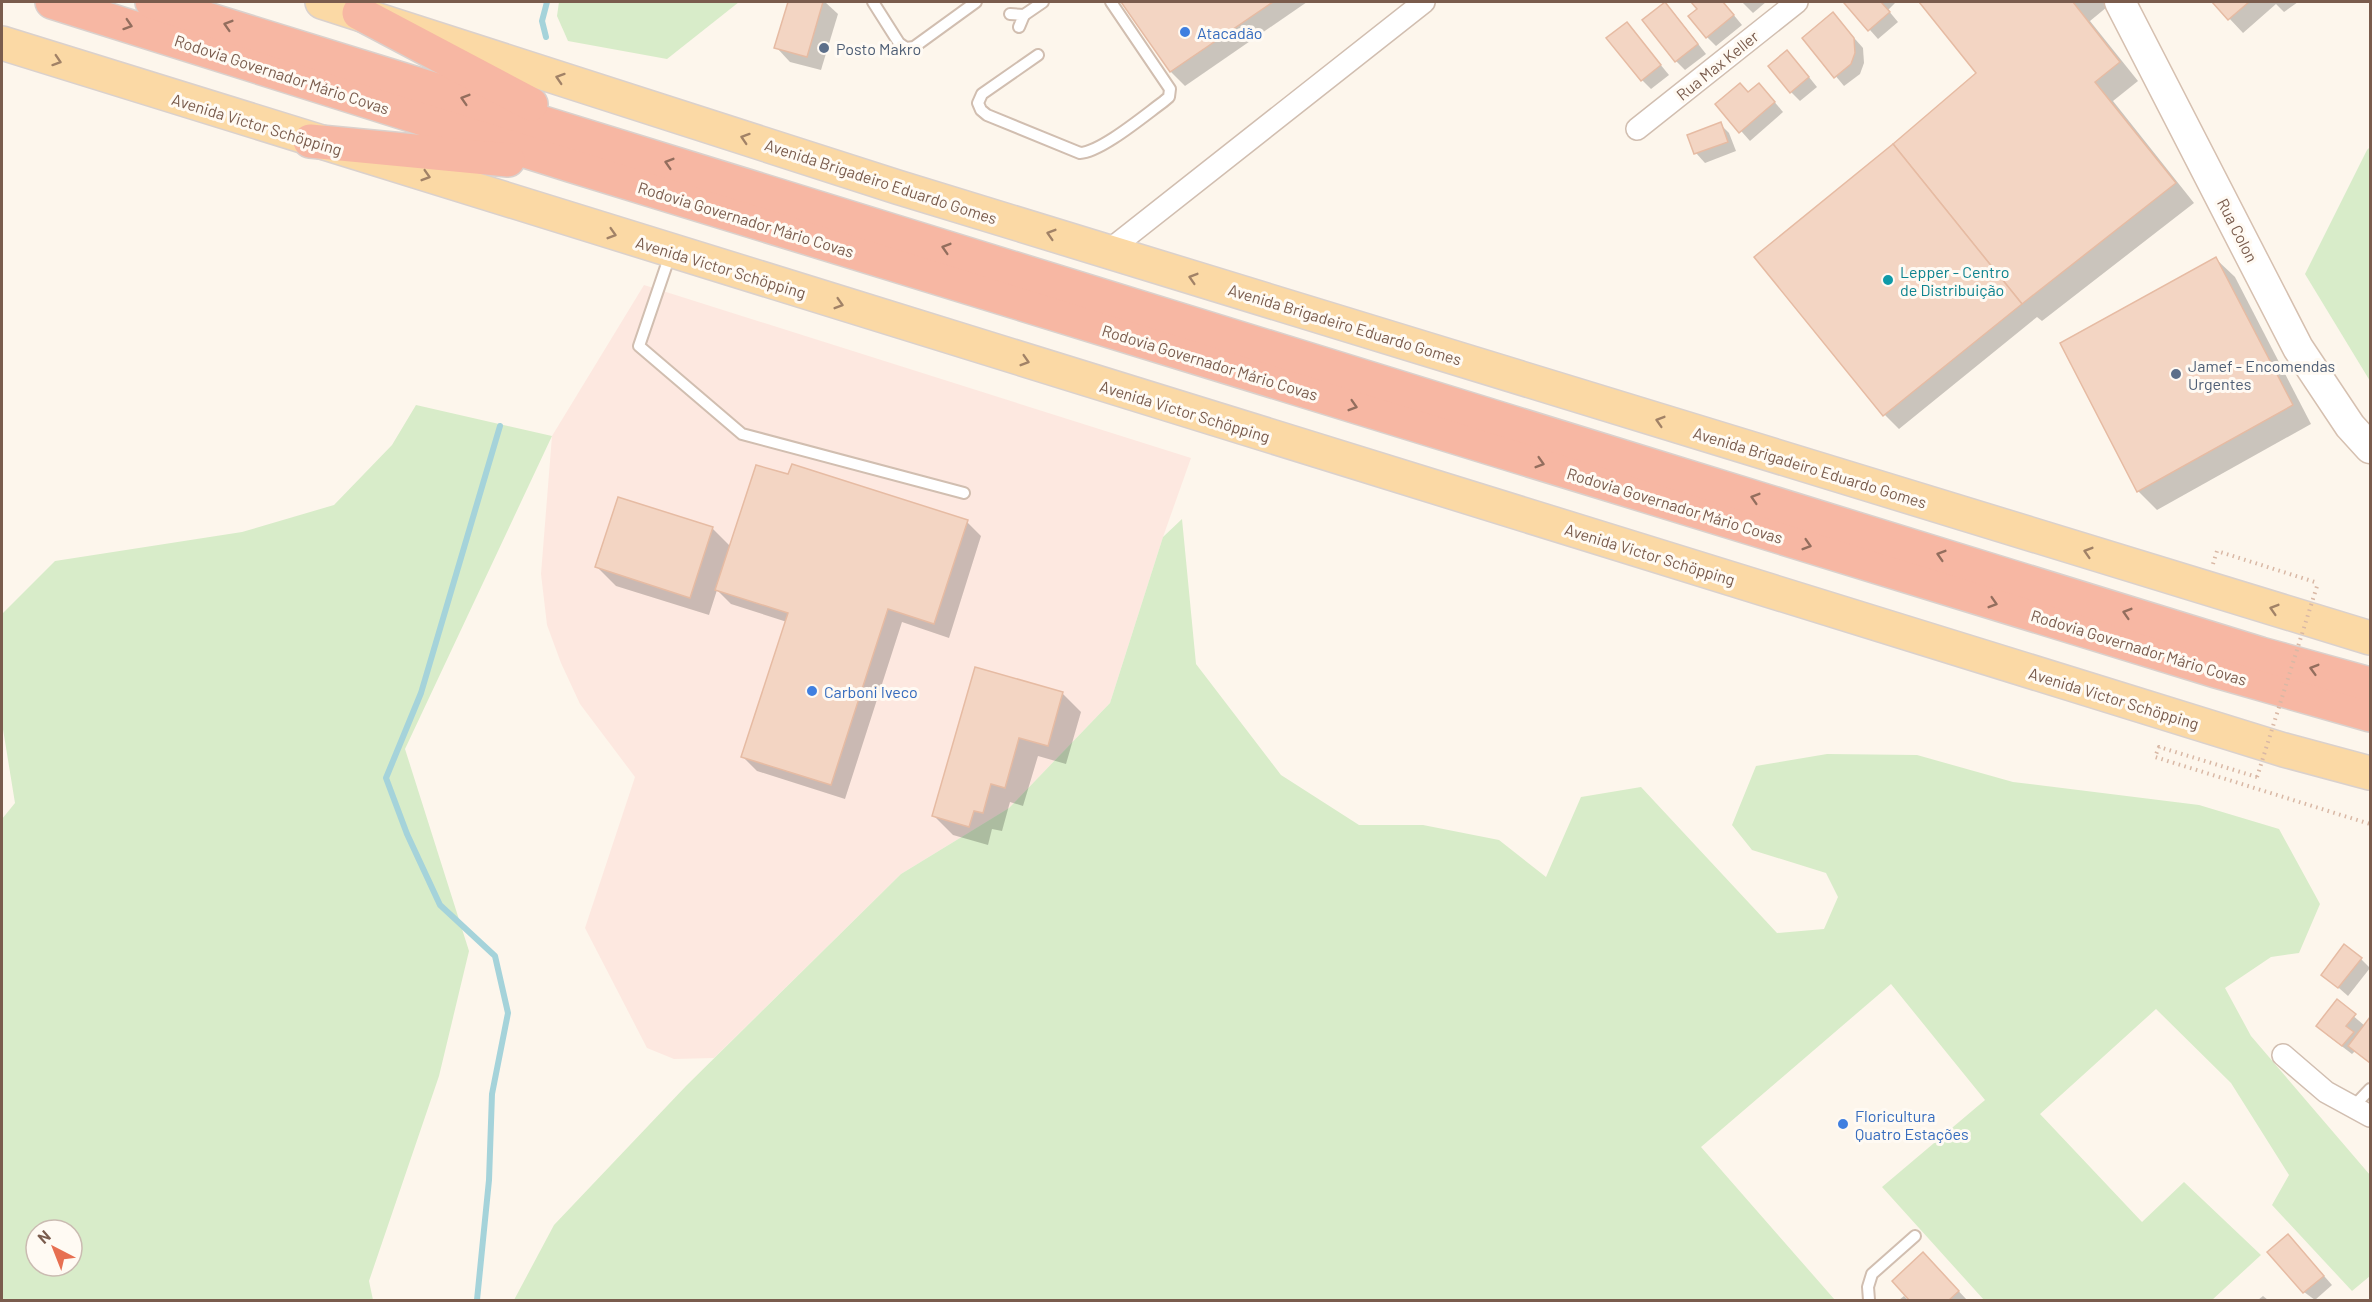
<svg xmlns="http://www.w3.org/2000/svg" width="2372" height="1302" font-family="Barlow,sans-serif">
<rect width="100%" height="100%" fill="#fdf6ec"/>
<!-- commercial -->
<path fill="#fde8e0" d="M644,285L1191,458L1163,537L1110,703L1009,808L901,874L714,1058L674,1059L647,1048L585,928L635,777L580,704L561,663L547,625L541,574L552,436Z"/>
<!-- green -->
<g fill="#d8ecc9" fill-rule="evenodd">
<path d="M559,2H739L667,59L568,41L557,16Z"/>
<path d="M2370,147V381L2305,274L2367,150Z"/>
<path d="M416,405L552,436L405,749L469,951L439,1076L369,1281L373,1300H2V819L15,803L2,723V614L55,561L242,532L334,505L392,445ZM36,1230H72V1266H36Z"/>
<path d="M1182,519L1196,664L1281,775L1359,825H1423L1499,840L1546,877L1581,797L1641,787L1777,933L1824,929L1838,897L1826,873L1752,850L1732,825L1756,766L1827,754L1917,755L2013,782L2199,805L2279,829L2320,904L2299,953L2271,957L2225,988L2251,1036L2370,1175V1276L2352,1291L2272,1205L2289,1175L2231,1083L2156,1009L2040,1114L2142,1222L2184,1182L2261,1255L2212,1300H1984L1882,1187L1985,1100L1891,984L1701,1147L1835,1300H514L554,1225L686,1086L901,874L1009,808L1110,703L1163,537Z"/>
</g>
<!-- shadow -->
<g fill="#0003">
<path d="M789,2H825L838,14L821,70L790,62L776,47Z"/>
<path d="M1123,2H1307L1185,86L1171,72Z"/>
<path d="M1692,2H1723L1742,25L1716,46L1707,37L1699,10Z"/>
<path d="M1742,2H1766L1753,13Z"/>
<path d="M1849,2H1894L1895,3L1888,10L1898,22L1878,39L1846,3Z"/>
<path d="M1921,2H2103L2107,7L2090,21L2138,81L2113,101L2194,203L2042,321L2037,317L1899,429L1885,415L1756,257L1894,145L1978,73Z"/>
<path d="M2214,2H2298L2284,12L2276,4L2243,33Z"/>
<path d="M1674,13L1706,54L1685,70L1676,61Z"/>
<path d="M1833,14L1863,48L1864,63L1860,74L1844,86L1804,38Z"/>
<path d="M1627,24L1669,75L1651,89L1642,80Z"/>
<path d="M1796,61L1817,87L1800,101L1791,92Z"/>
<path d="M1748,93L1768,94L1783,112L1750,141L1717,104Z"/>
<path d="M1720,124L1729,133L1736,151L1705,163L1696,153L1689,136Z"/>
<path d="M2216,259L2235,277L2311,424L2157,510L2138,491Z"/>
<path d="M967,522L981,536L949,638L902,622L845,799L757,771L743,757L787,622L731,604L717,590L709,615L616,586L597,567L712,528L731,547Z"/>
<path d="M1062,693L1081,712L1066,764L1038,756L1023,806L1010,802L1002,831L992,829L988,845L953,835L934,816Z"/>
<path d="M2361,959L2370,968L2348,996L2323,974Z"/>
<path d="M2337,1002L2365,1026L2370,1020V1063L2355,1051L2352,1054L2327,1035Z"/>
<path d="M2297,1245L2332,1285L2315,1300L2304,1292L2270,1252Z"/>
<path d="M1937,1268L1967,1300H1912L1894,1281Z"/>
<path d="M1904,1296L1908,1300H1899Z"/>
<path d="M2263,1296L2268,1300H2258Z"/>
</g>
<g fill="none" stroke-linecap="round" stroke-linejoin="round">
<!-- stream -->
<g stroke="#a5d3da" stroke-width="6">
<path d="M546,37L542,21L547,2"/>
<path d="M477,1300L489,1180L492,1094L508,1013L495,956L440,905L407,834L386,778L421,693L500,426"/>
</g>
</g>
<!-- building -->
<g fill="#f3d5c3" stroke="#e6bba3" stroke-width="1.5">
<path d="M788,2H823L807,57L774,48Z"/>
<path d="M1121,2H1273L1170,72Z"/>
<path d="M1665,2L1698,44L1675,62L1642,20Z"/>
<path d="M1691,2H1723L1734,15L1706,38L1688,16L1697,9Z"/>
<path d="M1846,2H1881L1890,12L1868,31L1844,3Z"/>
<path d="M1919,2H2073L2120,62L2095,82L2176,183L2022,304L1893,144L1976,73Z"/>
<path d="M2212,2H2249L2228,20Z"/>
<path d="M1833,12L1854,38L1855,53L1851,64L1834,78L1802,38Z"/>
<path d="M1627,22L1661,65L1641,81L1606,38Z"/>
<path d="M1787,50L1809,77L1790,93L1768,66Z"/>
<path d="M1740,83L1748,92L1759,83L1775,102L1739,133L1715,104Z"/>
<path d="M1721,122L1728,142L1694,154L1687,135Z"/>
<path d="M1893,144L2022,304L1883,416L1754,257Z"/>
<path d="M2216,257L2293,405L2137,492L2060,343Z"/>
<path d="M792,464L968,520L934,624L888,609L831,785L741,757L788,613L715,590L756,465L788,474Z"/>
<path d="M618,497L713,527L690,598L595,567Z"/>
<path d="M975,667L1063,692L1048,746L1019,738L1005,788L991,784L983,813L974,811L969,827L932,816Z"/>
<path d="M2344,944L2362,958L2338,988L2321,975Z"/>
<path d="M2337,999L2356,1014L2346,1026L2354,1032L2342,1046L2316,1026Z"/>
<path d="M2370,1017V1063L2348,1046Z"/>
<path d="M2288,1234L2324,1276L2303,1293L2267,1252Z"/>
<path d="M1923,1252L1959,1291L1949,1300H1909L1892,1281Z"/>
</g>
<g fill="none" stroke-linecap="round" stroke-linejoin="round">
<!-- lane casing -->
<g stroke="#d1beb0" stroke-width="14">
<g id="lane">
<path d="M873,2L899,43L906,48L914,47L976,2"/>
<path d="M1010,14L1024,15L1019,27"/>
<path d="M1024,15L1043,2"/>
<path d="M1038,55L982,94L978,103L981,110L987,115L1080,153C1101,152 1145,115 1163,102L1169,97L1170,89L1111,2"/>
<path d="M671,252L639,346L742,434L964,493"/>
<path d="M2353,1107L2370,1089"/>
<path d="M1869,1300L1868,1287L1872,1274L1915,1236"/>
</g>
</g>
<!-- street casing -->
<g stroke="#d1beb0" stroke-width="24">
<g id="street">
<path d="M1637,129L1797,2"/>
<path d="M1107,252L1424,2"/>
<path d="M2283,1055L2326,1092L2370,1116"/>
</g>
</g>
<!-- secondary casing -->
<g stroke="#d6c0b0" stroke-width="33">
<path id="secondary" d="M2120,2L2298,348L2350,426L2370,448"/>
</g>
<!-- primary casing -->
<g stroke="#dad1cd" stroke-width="36">
<g id="primary">
<path d="M322,2L897,187L2370,638"/>
<path d="M2,43L2284,750L2370,773"/>
</g>
</g>
<!-- highway casing -->
<g stroke="#dad1cd" stroke-width="36">
<g id="highway">
<path d="M52,2L573,166L2216,671L2370,715"/>
<path d="M152,2L2261,654L2370,684"/>
<path d="M359,13L531,104"/>
<path d="M310,141L508,160"/>
</g>
</g>
<!-- path -->
<g stroke="#d9b8a5" stroke-width="4" stroke-dasharray="1.5 4.5" stroke-linecap="butt">
<path d="M2213,564L2217,551L2318,583"/>
<path d="M2257,777L2159,747L2155,757L2370,824"/>
</g>
<!-- lane -->
<use href="#lane" stroke="#fff" stroke-width="10"/>
<!-- street -->
<use href="#street" stroke="#fff" stroke-width="21"/>
<!-- secondary -->
<use href="#secondary" stroke="#fff" stroke-width="30"/>
<!-- primary -->
<use href="#primary" stroke="#fbd9a5" stroke-width="33"/>
<!-- highway -->
<use href="#highway" stroke="#f7b7a3" stroke-width="33"/>
<!-- path-bridge -->
<path stroke="#d9b8a5" stroke-width="4" stroke-dasharray="1.5 4.5" stroke-linecap="butt" d="M2257,777L2318,583"/>
</g>
<!-- one-way arrows -->
<defs><path id="oneway-chevron" d="M-2-3.5L2.5 0L-2 3.5" fill="none" stroke-width="1.6" stroke-linecap="round" stroke-linejoin="round" transform="scale(1.5)"/></defs>
<g stroke="#936e5e">
<use href="#oneway-chevron" transform="translate(128 25) rotate(18)"/>
<use href="#oneway-chevron" transform="translate(228 25) rotate(-163)"/>
<use href="#oneway-chevron" transform="translate(465 99) rotate(-163)"/>
<use href="#oneway-chevron" transform="translate(669 163) rotate(-163)"/>
<use href="#oneway-chevron" transform="translate(946 248) rotate(-163)"/>
<use href="#oneway-chevron" transform="translate(1353 406) rotate(17)"/>
<use href="#oneway-chevron" transform="translate(1540 463) rotate(17)"/>
<use href="#oneway-chevron" transform="translate(1755 498) rotate(-163)"/>
<use href="#oneway-chevron" transform="translate(1807 545) rotate(17)"/>
<use href="#oneway-chevron" transform="translate(1941 555) rotate(-163)"/>
<use href="#oneway-chevron" transform="translate(1993 603) rotate(17)"/>
<use href="#oneway-chevron" transform="translate(2127 613) rotate(-163)"/>
<use href="#oneway-chevron" transform="translate(2314 669) rotate(-164)"/>
</g>
<g stroke="#a18267">
<use href="#oneway-chevron" transform="translate(57 61) rotate(18)"/>
<use href="#oneway-chevron" transform="translate(560 78) rotate(-162)"/>
<use href="#oneway-chevron" transform="translate(745 138) rotate(-162)"/>
<use href="#oneway-chevron" transform="translate(426 176) rotate(17)"/>
<use href="#oneway-chevron" transform="translate(612 234) rotate(17)"/>
<use href="#oneway-chevron" transform="translate(1051 234) rotate(-163)"/>
<use href="#oneway-chevron" transform="translate(1193 278) rotate(-163)"/>
<use href="#oneway-chevron" transform="translate(839 304) rotate(17)"/>
<use href="#oneway-chevron" transform="translate(1025 361) rotate(17)"/>
<use href="#oneway-chevron" transform="translate(1660 421) rotate(-163)"/>
<use href="#oneway-chevron" transform="translate(2088 552) rotate(-163)"/>
<use href="#oneway-chevron" transform="translate(2274 609) rotate(-163)"/>
</g>
<!-- markers -->
<g fill="#3f7fe0" stroke="#fffaf3" stroke-width="2">
<circle cx="1185" cy="32" r="6"/>
<circle cx="812" cy="691" r="6"/>
<circle cx="1843" cy="1124" r="6"/>
</g>
<g fill="#5c6f8a" stroke="#fffaf3" stroke-width="2">
<circle cx="824" cy="48" r="6"/>
<circle cx="2176" cy="374" r="6"/>
</g>
<circle fill="#0f9aa8" stroke="#fffaf3" stroke-width="2" cx="1888" cy="280" r="6"/>
<g text-anchor="middle" dominant-baseline="central" stroke-width="6" stroke-linejoin="round" paint-order="stroke">
<!-- shop labels -->
<g font-size="16" fill="#366cbe" stroke="#fffaf3" text-anchor="start">
<text x="1197" y="32">Atacadão</text>
<text x="824" y="691">Carboni Iveco</text>
<text x="1855" y="1115">Floricultura<tspan x="1855" dy="18">Quatro Estações</tspan></text>
</g>
<!-- service labels -->
<g font-size="16" fill="#4e5e75" stroke="#fffaf3" text-anchor="start">
<text x="836" y="48">Posto Makro</text>
<text x="2188" y="365">Jamef - Encomendas<tspan x="2188" dy="18">Urgentes</tspan></text>
</g>
<!-- street labels -->
<g font-size="16" fill="#7a5c4d" stroke="#fffaf3">
<text transform="translate(1717 65) rotate(-39)">Rua Max Keller</text>
<text transform="translate(282 74) rotate(18)">Rodovia Governador Mário Covas</text>
<text transform="translate(257 124) rotate(17)">Avenida Victor Schöpping</text>
<text transform="translate(881 181) rotate(18)">Avenida Brigadeiro Eduardo Gomes</text>
<text transform="translate(746 219) rotate(17)">Rodovia Governador Mário Covas</text>
<text transform="translate(2238 230) rotate(63)">Rua Colon</text>
<text transform="translate(721 267) rotate(17)">Avenida Victor Schöpping</text>
<text transform="translate(1345 324) rotate(17)">Avenida Brigadeiro Eduardo Gomes</text>
<text transform="translate(1210 362) rotate(17)">Rodovia Governador Mário Covas</text>
<text transform="translate(1185 411) rotate(17)">Avenida Victor Schöpping</text>
<text transform="translate(1810 467) rotate(17)">Avenida Brigadeiro Eduardo Gomes</text>
<text transform="translate(1675 505) rotate(17)">Rodovia Governador Mário Covas</text>
<text transform="translate(1650 554) rotate(17)">Avenida Victor Schöpping</text>
<text transform="translate(2139 647) rotate(17)">Rodovia Governador Mário Covas</text>
<text transform="translate(2114 698) rotate(17)">Avenida Victor Schöpping</text>
</g>
<!-- culture labels -->
<g font-size="16" fill="#0d838f" stroke="#fffaf3" text-anchor="start">
<text x="1900" y="271">Lepper - Centro<tspan x="1900" dy="18">de Distribuição</tspan></text>
</g>
</g>
<!-- border -->
<rect width="2372" height="1302" fill="none" stroke="#7a5c4d" stroke-width="6"/>
<!-- north arrow -->
<g transform="translate(54 1248) rotate(318)"><circle r="28" fill="#fffaf3" stroke="#cabbb1" stroke-width="1.5"/>
<path d="M0-4.5L10 22L0 15L-10 22Z" fill="#e76f51"/>
<text y="-9" font-size="16" font-weight="bold" text-anchor="middle" fill="#7a5c4d">N</text>
</g>
</svg>
